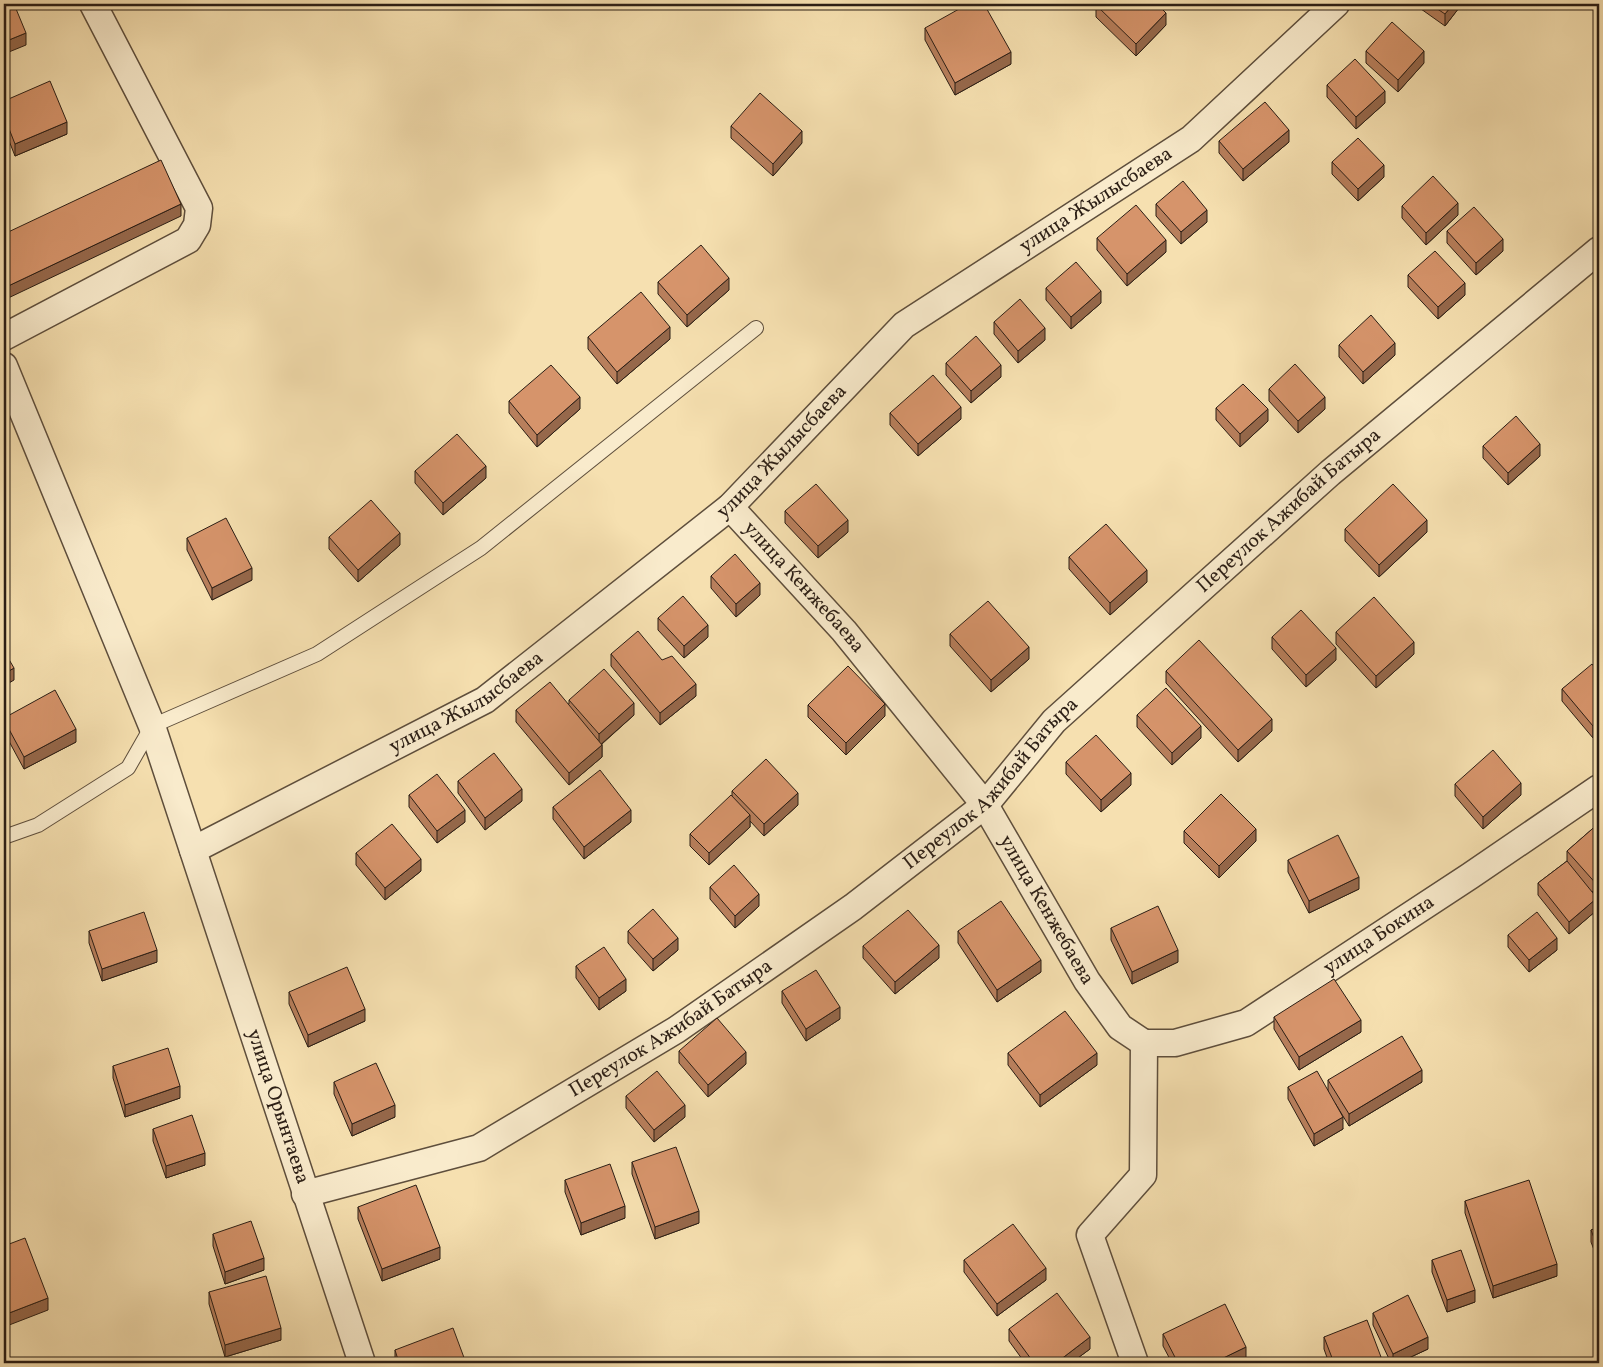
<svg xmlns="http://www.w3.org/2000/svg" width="1603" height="1367" font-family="Vollkorn,serif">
<rect width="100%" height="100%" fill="#f6e0b0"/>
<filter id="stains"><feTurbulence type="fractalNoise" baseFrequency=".004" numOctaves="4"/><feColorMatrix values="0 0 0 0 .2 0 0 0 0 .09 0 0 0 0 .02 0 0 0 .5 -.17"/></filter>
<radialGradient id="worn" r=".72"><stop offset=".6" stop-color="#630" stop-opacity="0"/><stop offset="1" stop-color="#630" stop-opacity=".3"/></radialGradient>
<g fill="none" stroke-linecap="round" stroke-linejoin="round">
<!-- lane casing -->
<g stroke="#5e4e3c" stroke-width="16">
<path id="lane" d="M4,837L38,825L128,768L152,726L317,654L481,548L756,328"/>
</g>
<!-- street casing -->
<g stroke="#5e4e3c" stroke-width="29">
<g id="street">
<path d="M4,337L188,240L197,225L199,208L93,4"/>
<path id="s1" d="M4,366L152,726L362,1363"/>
<path id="s2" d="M730,507L844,631L985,805L1087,981L1120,1027L1144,1043"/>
<path id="s3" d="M193,850L485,700L730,507L904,325L1191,139L1336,4"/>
<path id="s4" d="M1144,1043H1175L1246,1023L1470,876L1599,788"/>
<path id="s5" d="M305,1194L479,1148L676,1030L853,907L985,805L1054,721L1330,473L1599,250"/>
<path d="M1135,1363L1090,1235L1143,1175L1144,1043"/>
</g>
</g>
<!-- lane -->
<use href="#lane" stroke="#f9ebcc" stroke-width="14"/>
<!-- street -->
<use href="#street" stroke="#f9ebcc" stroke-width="26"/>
</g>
<!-- wall -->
<g fill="#b87f5c" stroke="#2b1e15">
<path d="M1414,4H1462L1445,26Z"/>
<path d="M1096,5L1166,25L1136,56L1096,17Z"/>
<path d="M925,28L1011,64L955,95L925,40Z"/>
<path d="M1366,51L1424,63L1398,92L1366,63Z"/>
<path d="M1327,85L1385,103L1356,129L1327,97Z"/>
<path d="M4,101L67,134L15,156L4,128Z"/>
<path d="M731,126L802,143L773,176L731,138Z"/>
<path d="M1219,141L1289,142L1243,181L1219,153Z"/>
<path d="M1332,162L1384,177L1358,201L1332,174Z"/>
<path d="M1156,204L1207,222L1181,244L1156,216Z"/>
<path d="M1402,206L1458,215L1426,245L1402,218Z"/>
<path d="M1447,231L1503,251L1476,275L1447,243Z"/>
<path d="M1097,238L1166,252L1127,286L1097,250Z"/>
<path d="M1408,275L1465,295L1438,319L1408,287Z"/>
<path d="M658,282L729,290L687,327L658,294Z"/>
<path d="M1046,288L1101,303L1071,329L1046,300Z"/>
<path d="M994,322L1045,340L1018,363L994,334Z"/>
<path d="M588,337L670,339L617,384L588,349Z"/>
<path d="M1339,345L1395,355L1363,384L1339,357Z"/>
<path d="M946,363L1001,377L971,403L946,375Z"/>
<path d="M1269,389L1325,409L1298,433L1269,401Z"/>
<path d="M509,401L580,409L537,447L509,413Z"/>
<path d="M1216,408L1268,421L1240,447L1216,420Z"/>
<path d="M890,413L961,419L918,456L890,425Z"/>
<path d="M1483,446L1540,456L1508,485L1483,458Z"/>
<path d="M415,471L486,478L443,515L415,483Z"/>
<path d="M785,511L848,532L818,558L785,523Z"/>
<path d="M1345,529L1427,532L1379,577L1345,541Z"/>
<path d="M329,537L400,545L358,582L329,549Z"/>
<path d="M187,538L252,580L212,600L187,550Z"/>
<path d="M1069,557L1147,582L1110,615L1069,569Z"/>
<path d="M711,576L760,595L736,617L711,588Z"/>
<path d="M658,618L708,637L684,658L658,630Z"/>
<path d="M1336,632L1414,654L1376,688L1336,644Z"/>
<path d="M950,634L1029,659L991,692L950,646Z"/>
<path d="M1272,637L1336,660L1306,687L1272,649Z"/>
<path d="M611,654L662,660L696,696L660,725L611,666Z"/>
<path d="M1599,660V732L1593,738L1562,701V689L1594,667V664Z"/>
<path d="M1166,671L1272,731L1238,762L1166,683Z"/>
<path d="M569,700L634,715L602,744V757L569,785L516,722V710L569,704Z"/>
<path d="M808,705L885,716L846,755L808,717Z"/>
<path d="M1137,715L1201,738L1172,765L1137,727Z"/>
<path d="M4,718L76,742L24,769L4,732Z"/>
<path d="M1066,762L1131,785L1101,812L1066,774Z"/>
<path d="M458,781L522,801L485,830L458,793Z"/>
<path d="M1455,784L1521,795L1483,829L1455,796Z"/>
<path d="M732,791L798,805L764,836L750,821V827L709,865L690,846V834L732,797Z"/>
<path d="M409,795L465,822L437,843L409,807Z"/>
<path d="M553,807L631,822L584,859L553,819Z"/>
<path d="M1599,823V899L1592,891L1597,910L1569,934L1538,895V883L1567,861V851Z"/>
<path d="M1184,831L1256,841L1219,878L1184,843Z"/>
<path d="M356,853L421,871L385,900L356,865Z"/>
<path d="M1288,860L1359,889L1309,913L1288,872Z"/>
<path d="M710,887L759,906L735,928L710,899Z"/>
<path d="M1111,928L1178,962L1132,984L1111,940Z"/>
<path d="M89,931L157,962L102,981L89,943Z"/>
<path d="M628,931L678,950L653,971L628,943Z"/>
<path d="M958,931L1041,972L997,1002L958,943Z"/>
<path d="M1508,935L1557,950L1529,972L1508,947Z"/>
<path d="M863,946L939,958L895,994L863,958Z"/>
<path d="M576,966L626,991L599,1010L576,978Z"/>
<path d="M782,991L840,1019L806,1041L782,1003Z"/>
<path d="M289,992L365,1021L308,1047L289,1004Z"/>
<path d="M1274,1017L1361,1032L1299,1070L1274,1029Z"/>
<path d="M679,1051L746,1064L708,1097L679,1063Z"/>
<path d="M1008,1053L1097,1065L1040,1107L1008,1065Z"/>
<path d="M113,1066L180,1098L125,1117L113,1078Z"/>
<path d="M1328,1080L1422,1082L1349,1126L1335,1103L1343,1129L1314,1146L1288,1099V1087L1328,1092Z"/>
<path d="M334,1082L395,1117L352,1136L334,1094Z"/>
<path d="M626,1096L685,1117L654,1142L626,1108Z"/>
<path d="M153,1129L205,1165L166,1178L153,1141Z"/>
<path d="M632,1162L699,1223L655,1239L632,1174Z"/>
<path d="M565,1180L625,1218L581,1235L565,1192Z"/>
<path d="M1465,1201L1557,1276L1493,1298L1465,1213Z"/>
<path d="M358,1207L440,1259L382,1281L358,1219Z"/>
<path d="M1599,1227V1263L1591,1242V1230Z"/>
<path d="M213,1234L264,1270L225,1284L213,1246Z"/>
<path d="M964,1260L1046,1280L997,1316L964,1272Z"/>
<path d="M1432,1260L1475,1302L1447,1312L1432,1272Z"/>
<path d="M209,1292L281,1340L225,1357L209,1304Z"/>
<path d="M1373,1313L1428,1349L1398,1363H1391L1373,1325Z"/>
<path d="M1009,1329L1090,1349L1071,1363H1025L1009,1341Z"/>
<path d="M1163,1334L1246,1359L1238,1363H1172L1163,1346Z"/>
<path d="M1324,1337L1381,1363H1329L1324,1349Z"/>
<path d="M395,1350L466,1363H395Z"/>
</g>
<!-- shaded-wall -->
<g fill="#96684b" stroke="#2b1e15">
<path d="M1453,4H1462L1445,26V14Z"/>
<path d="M1166,13V25L1136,56V44Z"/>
<path d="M26,33V45L4,54V42Z"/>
<path d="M1424,51V63L1398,92V80Z"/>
<path d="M1011,52V64L955,95V83Z"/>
<path d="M1385,91V103L1356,129V117Z"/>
<path d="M67,122V134L15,156V144Z"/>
<path d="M1289,130V142L1243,181V169Z"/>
<path d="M802,131V143L773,176V164Z"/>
<path d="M1384,165V177L1358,201V189Z"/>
<path d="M1458,203V215L1426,245V233Z"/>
<path d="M181,204V216L4,300V288Z"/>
<path d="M1207,210V222L1181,244V232Z"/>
<path d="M1503,239V251L1476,275V263Z"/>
<path d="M1166,240V252L1127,286V274Z"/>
<path d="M729,278V290L687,327V315Z"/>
<path d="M1465,283V295L1438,319V307Z"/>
<path d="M1101,291V303L1071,329V317Z"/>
<path d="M670,327V339L617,384V372Z"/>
<path d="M1045,328V340L1018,363V351Z"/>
<path d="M1395,343V355L1363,384V372Z"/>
<path d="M1001,365V377L971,403V391Z"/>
<path d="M580,397V409L537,447V435Z"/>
<path d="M1325,397V409L1298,433V421Z"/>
<path d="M961,407V419L918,456V444Z"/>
<path d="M1268,409V421L1240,447V434Z"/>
<path d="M1540,444V456L1508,485V473Z"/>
<path d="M486,466V478L443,515V503Z"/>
<path d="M848,520V532L818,558V546Z"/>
<path d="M1427,520V532L1379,577V565Z"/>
<path d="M400,533V545L358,582V570Z"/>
<path d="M252,568V580L212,600V588Z"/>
<path d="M1147,570V582L1110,615V603Z"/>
<path d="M8,581V593L4,596V584Z"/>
<path d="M760,583V595L736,617V604Z"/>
<path d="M708,625V637L684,658V646Z"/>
<path d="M1414,642V654L1376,688V676Z"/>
<path d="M1029,647V659L991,692V680Z"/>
<path d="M1336,648V660L1306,687V675Z"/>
<path d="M14,668V680L4,686V674Z"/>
<path d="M696,684V696L660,725V713Z"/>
<path d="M634,703V715L599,746V734Z"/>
<path d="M885,704V716L846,755V743Z"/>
<path d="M1272,719V731L1238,762V750Z"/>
<path d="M1599,720V732L1593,738V726Z"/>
<path d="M1201,726V738L1172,765V753Z"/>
<path d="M76,729V742L24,769V757Z"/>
<path d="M602,745V757L569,785V773Z"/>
<path d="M1131,773V785L1101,812V800Z"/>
<path d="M1521,783V795L1483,829V817Z"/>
<path d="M522,789V801L485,830V818Z"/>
<path d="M798,793V805L764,836V824Z"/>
<path d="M465,810V822L437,843V831Z"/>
<path d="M631,810V822L584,859V847Z"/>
<path d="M750,815V827L709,865V853Z"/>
<path d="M1256,829V841L1219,878V866Z"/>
<path d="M421,859V871L385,900V888Z"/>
<path d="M1359,877V889L1309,913V901Z"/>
<path d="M759,894V906L735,928V916Z"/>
<path d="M1597,898V910L1569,934V922Z"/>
<path d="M678,938V950L653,971V959Z"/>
<path d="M1557,938V950L1529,972V960Z"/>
<path d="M939,945V958L895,994V982Z"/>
<path d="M157,950V962L102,981V969Z"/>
<path d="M1178,950V962L1132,984V972Z"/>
<path d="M1041,960V972L997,1002V990Z"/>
<path d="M626,979V991L599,1010V998Z"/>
<path d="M840,1007V1019L806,1041V1029Z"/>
<path d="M365,1009V1021L308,1047V1035Z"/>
<path d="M1361,1020V1032L1299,1070V1057Z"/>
<path d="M746,1052V1064L708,1097V1085Z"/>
<path d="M1097,1053V1065L1040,1107V1095Z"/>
<path d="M1422,1070V1082L1349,1126V1114Z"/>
<path d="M180,1086V1098L125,1117V1105Z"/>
<path d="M395,1105V1117L352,1136V1124Z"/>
<path d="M685,1105V1117L654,1142V1130Z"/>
<path d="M1343,1117V1129L1314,1146V1134Z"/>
<path d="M205,1153V1165L166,1178V1166Z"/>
<path d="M625,1206V1218L581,1235V1223Z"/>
<path d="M699,1211V1223L655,1239V1227Z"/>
<path d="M440,1247V1259L382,1281V1269Z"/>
<path d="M264,1258V1270L225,1284V1272Z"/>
<path d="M1557,1264V1276L1493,1298V1286Z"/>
<path d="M1046,1268V1280L997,1316V1304Z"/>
<path d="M1475,1290V1302L1447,1312V1300Z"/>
<path d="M48,1298V1310L4,1327V1315Z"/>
<path d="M281,1328V1340L225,1357V1345Z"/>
<path d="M1090,1337V1349L1071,1363H1056Z"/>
<path d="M1428,1337V1349L1398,1363H1393V1354Z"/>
<path d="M1246,1347V1359L1238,1363H1213Z"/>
<path d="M1381,1357V1363H1364Z"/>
</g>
<!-- building -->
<g fill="#d6946b" stroke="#2b1e15">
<path d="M4,4H14L26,33L4,42Z"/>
<path d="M968,4H984L1011,52L955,83L925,28Z"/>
<path d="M1097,4H1157L1166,13L1136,44L1096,5Z"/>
<path d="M1430,4H1453L1445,14Z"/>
<path d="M1392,22L1424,51L1398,80L1366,51Z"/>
<path d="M1355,59L1385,91L1356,117L1327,85Z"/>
<path d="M50,81L67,122L15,144L4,116V101Z"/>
<path d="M760,93L802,131L773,164L731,126Z"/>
<path d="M1265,102L1289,130L1243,169L1219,141Z"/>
<path d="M1358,138L1384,165L1358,189L1332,162Z"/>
<path d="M161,160L181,204L4,288V234Z"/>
<path d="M1433,176L1458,203L1426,233L1402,206Z"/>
<path d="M1183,181L1207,210L1181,232L1156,204Z"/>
<path d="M1136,205L1166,240L1127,274L1097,238Z"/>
<path d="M1474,207L1503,239L1476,263L1447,231Z"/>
<path d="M701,245L729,278L687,315L658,282Z"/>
<path d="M1435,251L1465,283L1438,307L1408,275Z"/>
<path d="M1076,262L1101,291L1071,317L1046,288Z"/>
<path d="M641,292L670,327L617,372L588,337Z"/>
<path d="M1020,299L1045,328L1018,351L994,322Z"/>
<path d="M1371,315L1395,343L1363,372L1339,345Z"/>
<path d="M976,336L1001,365L971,391L946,363Z"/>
<path d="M1295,364L1325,397L1298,421L1269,389Z"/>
<path d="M551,365L580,397L537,435L509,401Z"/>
<path d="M933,375L961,407L918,444L890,413Z"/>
<path d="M1243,384L1268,409L1240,434L1216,408Z"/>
<path d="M1516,416L1540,444L1508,473L1483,446Z"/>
<path d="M457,434L486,466L443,503L415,471Z"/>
<path d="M816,484L848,520L818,546L785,511Z"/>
<path d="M1393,484L1427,520L1379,565L1345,529Z"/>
<path d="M371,500L400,533L358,570L329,537Z"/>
<path d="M226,518L252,568L212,588L187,538Z"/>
<path d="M1106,524L1147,570L1110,603L1069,557Z"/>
<path d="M735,554L760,583L736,604L711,576Z"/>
<path d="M4,573L8,581L4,584Z"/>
<path d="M683,596L708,625L684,646L658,618Z"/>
<path d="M1374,597L1414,642L1376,676L1336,632Z"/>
<path d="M988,601L1029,647L991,680L950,634Z"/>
<path d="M1301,610L1336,648L1306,675L1272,637Z"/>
<path d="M638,631L662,660L672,656L696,684L660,713L611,654Z"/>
<path d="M1199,640L1272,719L1238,750L1166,671Z"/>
<path d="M4,651L14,668L4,674Z"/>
<path d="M1599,660V670L1594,664Z"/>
<path d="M1592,664L1599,673V720L1593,726L1562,689Z"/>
<path d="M848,666L885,704L846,743L808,705Z"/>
<path d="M604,669L634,703L599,734L569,700Z"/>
<path d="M550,682L602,745L569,773L516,710Z"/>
<path d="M1166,688L1201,726L1172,753L1137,715Z"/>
<path d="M55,690L76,729L24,757L4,720V718Z"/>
<path d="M1096,735L1131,773L1101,800L1066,762Z"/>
<path d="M1493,750L1521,783L1483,817L1455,784Z"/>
<path d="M494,753L522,789L485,818L458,781Z"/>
<path d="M766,759L798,793L764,824L732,791Z"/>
<path d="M600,770L631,810L584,847L553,807Z"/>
<path d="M437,774L465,810L437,831L409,795Z"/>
<path d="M1221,794L1256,829L1219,866L1184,831Z"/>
<path d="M731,795L750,815L709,853L690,834Z"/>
<path d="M1599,823V887L1567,851Z"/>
<path d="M392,824L421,859L385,888L356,853Z"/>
<path d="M1338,835L1359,877L1309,901L1288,860Z"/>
<path d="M1567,861L1597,898L1569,922L1538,883Z"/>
<path d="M734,865L759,894L735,916L710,887Z"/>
<path d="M1001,901L1041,960L997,990L958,931Z"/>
<path d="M1158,906L1178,950L1132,972L1111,928Z"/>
<path d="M653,909L678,938L653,959L628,931Z"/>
<path d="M908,910L939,945L895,982L863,946Z"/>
<path d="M144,912L157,950L102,969L89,931Z"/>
<path d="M1537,912L1557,938L1529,960L1508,935Z"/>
<path d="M604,947L626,979L599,998L576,966Z"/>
<path d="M347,967L365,1009L308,1035L289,992Z"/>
<path d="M816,970L840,1007L806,1029L782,991Z"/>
<path d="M1334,979L1361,1020L1299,1057L1274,1017Z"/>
<path d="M1065,1011L1097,1053L1040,1095L1008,1053Z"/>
<path d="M717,1018L746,1052L708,1085L679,1051Z"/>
<path d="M1402,1036L1422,1070L1349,1114L1328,1080Z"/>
<path d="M168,1048L180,1086L125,1105L113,1066Z"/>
<path d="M376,1063L395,1105L352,1124L334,1082Z"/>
<path d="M657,1071L685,1105L654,1130L626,1096Z"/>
<path d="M1317,1071L1343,1117L1314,1134L1288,1087Z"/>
<path d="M192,1115L205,1153L166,1166L153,1129Z"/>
<path d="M676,1147L699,1211L655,1227L632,1162Z"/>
<path d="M610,1164L625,1206L581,1223L565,1180Z"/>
<path d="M1529,1180L1557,1264L1493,1286L1465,1201Z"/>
<path d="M416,1185L440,1247L382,1269L358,1207Z"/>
<path d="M251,1221L264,1258L225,1272L213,1234Z"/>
<path d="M1013,1224L1046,1268L997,1304L964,1260Z"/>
<path d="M1599,1227V1251L1591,1230Z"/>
<path d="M25,1238L48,1298L4,1315V1246Z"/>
<path d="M1461,1250L1475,1290L1447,1300L1432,1260Z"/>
<path d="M266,1276L281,1328L225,1345L209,1292Z"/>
<path d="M1057,1293L1090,1337L1056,1363H1034L1009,1329Z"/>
<path d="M1408,1295L1428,1337L1393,1354L1373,1313Z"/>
<path d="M1225,1304L1246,1347L1213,1363H1178L1163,1334Z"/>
<path d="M1367,1320L1381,1357L1364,1363H1334L1324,1337Z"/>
<path d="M453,1328L466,1363H399L395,1350Z"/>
</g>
<g text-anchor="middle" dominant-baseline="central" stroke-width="4.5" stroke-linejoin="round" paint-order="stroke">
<!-- street labels -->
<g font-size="20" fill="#2b1e15" stroke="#f9ebcc">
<text stroke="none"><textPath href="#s3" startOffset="1121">улица Жылысбаева</textPath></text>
<text stroke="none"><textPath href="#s3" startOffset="716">улица Жылысбаева</textPath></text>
<text stroke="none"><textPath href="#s5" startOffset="1216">Переулок Ажибай Батыра</textPath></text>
<text stroke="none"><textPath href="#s2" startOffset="109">улица Кенжебаева</textPath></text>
<text stroke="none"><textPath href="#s3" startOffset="311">улица Жылысбаева</textPath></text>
<text stroke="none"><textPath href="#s5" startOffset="811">Переулок Ажибай Батыра</textPath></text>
<text stroke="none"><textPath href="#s2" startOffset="514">улица Кенжебаева</textPath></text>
<text stroke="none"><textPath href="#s4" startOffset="264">улица Бокина</textPath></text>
<text stroke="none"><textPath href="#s5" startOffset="406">Переулок Ажибай Батыра</textPath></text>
<text stroke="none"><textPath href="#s1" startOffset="790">улица Орынтаева</textPath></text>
</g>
</g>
<!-- margin -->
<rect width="1603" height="1367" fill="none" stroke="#f6e0b0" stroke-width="20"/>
<rect x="5" y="5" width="1593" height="1357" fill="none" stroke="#2b1e15" stroke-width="2.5"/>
<rect x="10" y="10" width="1583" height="1347" fill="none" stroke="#2b1e15"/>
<rect width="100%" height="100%" filter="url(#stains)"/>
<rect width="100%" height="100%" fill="url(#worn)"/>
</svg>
